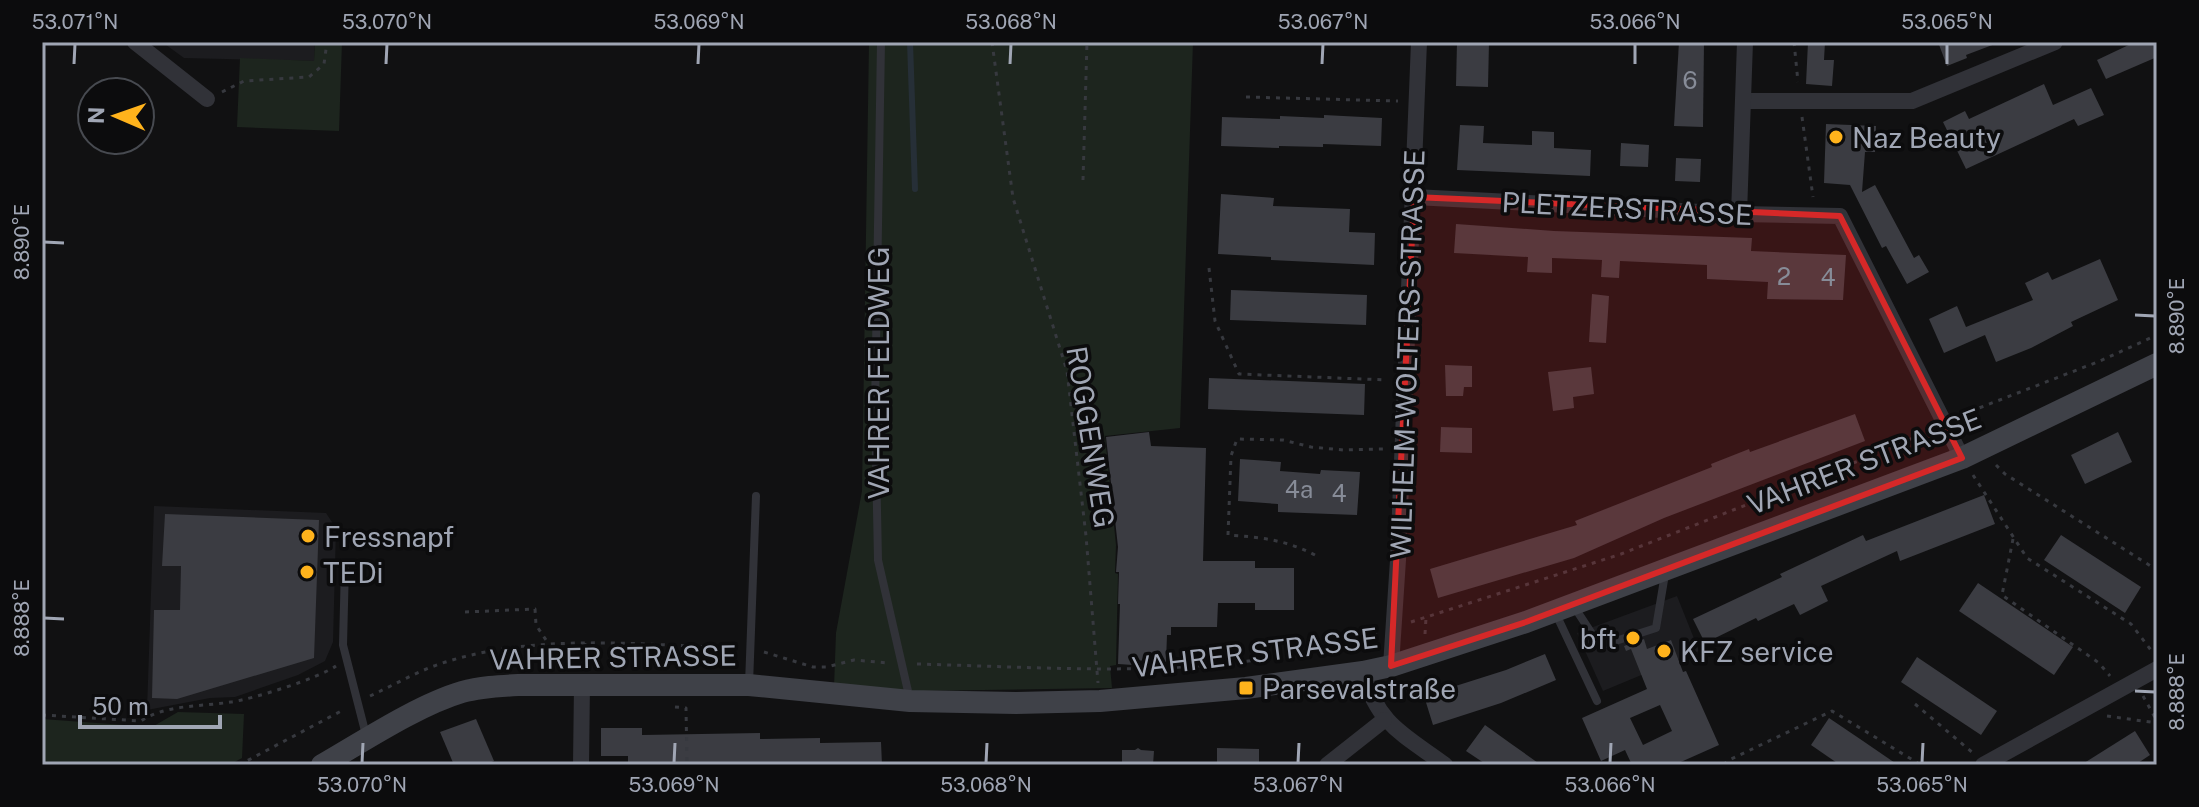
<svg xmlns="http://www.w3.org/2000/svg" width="2199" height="807" font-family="'Public Sans',sans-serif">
<rect width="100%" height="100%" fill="#111112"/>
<!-- built -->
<g fill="#1c1c1f">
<path d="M162,42H315L314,61L184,58Z"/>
<path d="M154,506L326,513L336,528L333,642L325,661L298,675L235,697L210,698L147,710Z"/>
<path d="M1677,596L1699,651L1603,691L1577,633Z"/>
</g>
<!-- green -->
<g fill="#1d251e">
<path d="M315,42H342L339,131L237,127L240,58L314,61Z"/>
<path d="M869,42H1193L1180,428L1105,436L1116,545L1115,573L1118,574L1116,665L1110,666L1112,688L911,691L834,687L836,633L862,491Z"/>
<path d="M178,712L244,714L242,758L229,765H42V719L152,727Z"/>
</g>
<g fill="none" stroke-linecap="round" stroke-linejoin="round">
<!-- stream -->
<path stroke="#262f37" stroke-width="6" d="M910,42L915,189"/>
</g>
<!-- building -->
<g fill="#3b3c42" fill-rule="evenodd">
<path d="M1457,42H1489L1488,87L1456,86Z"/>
<path d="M1679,42H1704L1703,127L1674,126Z"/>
<path d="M1808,42H1825L1824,60H1834L1832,86L1806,84Z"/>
<path d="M1938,42H1995V44L1966,55L1967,58L1947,66Z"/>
<path d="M2135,42H2157V57L2106,79L2097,60Z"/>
<path d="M2044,84L2053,105L2091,88L2104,115L2078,126L2074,119L1966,169L1943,122L1965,111L1969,119Z"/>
<path d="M1324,115L1382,118L1381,146L1323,144V147L1279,146V148L1221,146L1222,117L1280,119V116L1324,118Z"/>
<path d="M1826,124L1876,126L1875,152H1865L1862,192L1875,185L1914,258L1919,255L1929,272L1907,284L1886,246L1882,248L1850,185L1824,183Z"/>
<path d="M1460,125L1484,126L1483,143L1532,145V131L1554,132V148L1591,150L1590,176L1457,170Z"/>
<path d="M1621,143L1649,145L1648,167L1620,166Z"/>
<path d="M1676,158L1701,159L1700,182L1675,181Z"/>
<path d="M1221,194L1274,198L1273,206L1350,209L1349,232L1375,233L1374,265L1271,260V257L1218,254Z"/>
<path d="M1456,224L1554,231L1752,238L1751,251L1846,255L1843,300L1767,299L1768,282L1707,279V265L1620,261L1619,278L1601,277L1602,260L1552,258V273L1527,272L1528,257L1454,253Z"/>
<path d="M2100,259L2118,300L2071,322L2073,326L2031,348L1996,362L1985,335L1944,353L1929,319L1957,306L1966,327L2033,300L2025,283L2048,272L2052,280Z"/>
<path d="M1231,290L1367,295L1366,325L1230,320Z"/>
<path d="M1592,294L1609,296L1606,343L1589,342Z"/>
<path d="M1445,365L1472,366V387H1464L1463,396H1446Z"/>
<path d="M1591,367L1594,394L1573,397L1574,408L1553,411L1548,372Z"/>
<path d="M1209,378L1365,384L1364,415L1208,409Z"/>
<path d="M1855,414L1865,441L1664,518L1574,558L1438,598L1430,569L1577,525L1575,521L1712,467L1711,464L1749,449L1750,452Z"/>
<path d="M1441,427L1472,428V453L1440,452Z"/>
<path d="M1149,432L1151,446L1206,448L1203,561H1255V568H1294V610H1255V603H1218L1217,627H1171V635H1167L1166,662L1133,660V665L1118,664L1120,604H1118L1119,572H1116L1118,547L1106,437Z"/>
<path d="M2118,432L2132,462L2085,484L2071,455Z"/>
<path d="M1240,459L1281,462L1280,471L1320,474L1321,470L1360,472L1357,515L1278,512V504L1238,501Z"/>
<path d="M1984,495L1995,524L1900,561L1897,551L1821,586L1828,601L1800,615L1794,604L1758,621L1756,618L1705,643L1693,619L1782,577L1780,574L1863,535L1866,541Z"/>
<path d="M165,514L319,520L314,658L177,699L152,698L154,610H180L181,566H162Z"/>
<path d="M2061,535L2141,587L2125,613L2044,560Z"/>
<path d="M1978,583L2073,647L2054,675L1959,611Z"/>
<path d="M1644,639L1647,649L1671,640L1683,672L1686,671L1719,745L1674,765H1632L1625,750L1601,761L1582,718L1647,689L1631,649L1626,651L1624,646ZM1660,705L1672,731L1643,745L1630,718Z"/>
<path d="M1545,654L1556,680L1501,703L1433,725L1424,696L1506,670Z"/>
<path d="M1917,657L1997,711L1981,735L1901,682Z"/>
<path d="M1829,718L1863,741L1898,765H1840L1811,745Z"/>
<path d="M476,719L494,761L485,765H454L440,732Z"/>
<path d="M1485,725L1510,743L1541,765H1487L1466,751Z"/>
<path d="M601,728H642V735L760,733V739L820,738V743L881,742L882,765H628V756H601Z"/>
<path d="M2135,731L2150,755L2135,765H2081Z"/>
<path d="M1138,748L1141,750L1154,751L1153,765H1122V750H1135Z"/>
<path d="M1217,748L1259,749V765H1217Z"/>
</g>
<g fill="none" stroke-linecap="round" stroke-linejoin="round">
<!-- path -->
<g stroke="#37393f" stroke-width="3" stroke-dasharray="4 6" stroke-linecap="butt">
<path d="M992,42L1013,198L1067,371L1086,536L1098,683"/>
<path d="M1794,42L1798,82"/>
<path d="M222,92L244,81L309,77L324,64L327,42"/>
<path d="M1246,97L1398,101"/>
<path d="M1802,117L1813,197"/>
<path d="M1083,180L1087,42"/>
<path d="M1209,268L1215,321L1239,374L1387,380"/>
<path d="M1961,415L2100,361L2157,335"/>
<path d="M1996,465L2005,474L2157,570"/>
<path d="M1973,475L2027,558L2131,624L2154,654"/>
<path d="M2013,539L2002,595L2099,663L2110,676"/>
<path d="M1315,555C1286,540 1260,537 1228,535L1231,456L1237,439L1283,440L1311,447L1343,450L1384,449"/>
<path d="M465,612L535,609L536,625L548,643"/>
<path d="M1411,622L1621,554L1899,445L1928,430"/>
<path d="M1425,634L1426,618"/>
<path d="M764,652L813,667H827L854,660L889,663"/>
<path d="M583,664L585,643"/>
<path d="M917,664C1073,668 1225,682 1377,633"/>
<path d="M370,696C396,684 421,669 449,661C541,633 642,645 737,648"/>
<path d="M2143,696L2157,721"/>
<path d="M1915,704L1973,753"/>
<path d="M675,707L686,708L687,765"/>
<path d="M42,715L141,721C166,704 201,707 231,702C253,699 319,678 336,666"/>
<path d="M2107,716L2157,723"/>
<path d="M239,765L345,709"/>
<path d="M1724,765L1727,761L1832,711L1921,765"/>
</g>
<!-- lane -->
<g stroke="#313238" stroke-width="8">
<path d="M881,42L875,409L878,560L910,700"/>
<path d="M345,565L343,645L366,735"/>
<path d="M1573,605L1600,646L1656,628L1665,574"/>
<path d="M1555,612L1597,701"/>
<path d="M749,684L756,496"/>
</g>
<!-- street -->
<g stroke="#313238" stroke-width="16">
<path d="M135,42L207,99"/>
<path d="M1744,101H1912L2055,42"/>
<path d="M1414,197L1739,214L1840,216L1962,458"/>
<path d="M1739,214L1745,42"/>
<path d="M1391,666L1398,560L1419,42"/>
<path d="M1363,672C1378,725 1403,734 1445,765"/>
<path d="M581,765L582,684"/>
<path d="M1327,765L1384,720"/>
<path d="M1983,765L2157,669"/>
</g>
<!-- secondary -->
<path stroke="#3f4148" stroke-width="22" d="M322,765C362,742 418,705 462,692C480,687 499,686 518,685H749L910,701L1016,703L1100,701L1246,688L1363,672L1391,666L1526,622L1962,458L2157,364"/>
</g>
<!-- marked area -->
<path fill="#d62828" fill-opacity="0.2" stroke="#d62828" stroke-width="6" stroke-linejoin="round" d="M1414,197L1840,216L1962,458L1526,622L1391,666Z"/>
<!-- ticks -->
<path fill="none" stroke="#a0a6b4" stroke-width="3" d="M74,64L75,44M386,64L387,44M698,64L699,44M1010,64L1011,44M1322,64L1323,44M1635,64V44M1947,64V44M44,242L64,243M2135,315L2155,316M44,618L64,619M2135,691L2155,692M362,763L363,743M674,763L675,743M986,763L987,743M1298,763L1299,743M1610,763L1611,743M1922,763L1923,743"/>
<!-- markers -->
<g fill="#ffb31c" stroke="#0c0c0d" stroke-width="3">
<circle cx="1836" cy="137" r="8"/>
<circle cx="308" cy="536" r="8"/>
<circle cx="307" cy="572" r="8"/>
<circle cx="1633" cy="638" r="8"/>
<circle cx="1664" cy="651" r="8"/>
<rect x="1238" y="680" width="16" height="16" rx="4"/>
</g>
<g text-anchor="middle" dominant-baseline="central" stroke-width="7" stroke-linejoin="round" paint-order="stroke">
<!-- number labels -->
<g font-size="24" fill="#878c98">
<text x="1690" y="80">6</text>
<text x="1784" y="276">2</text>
<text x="1828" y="277">4</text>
<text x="1299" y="489">4a</text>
<text x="1339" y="493">4</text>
</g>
<!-- poi labels -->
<g font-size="28" fill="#a0a6b4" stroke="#0c0c0d" text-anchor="start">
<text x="1852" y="137">Naz Beauty</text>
<text x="324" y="536">Fressnapf</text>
<text x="323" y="572">TEDi</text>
<text x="1617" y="638" text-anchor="end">bft</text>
<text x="1680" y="651">KFZ service</text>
<text x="1262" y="688">Parsevalstraße</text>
</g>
<!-- street labels -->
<g font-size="28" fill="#a0a6b4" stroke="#0c0c0d">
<text transform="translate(1627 208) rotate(3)">PLETZERSTRASSE</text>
<text transform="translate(1407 354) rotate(-88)">WILHELM-WOLTERS-STRASSE</text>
<text transform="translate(878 373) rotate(-90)">VAHRER FELDWEG</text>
<text transform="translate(1091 437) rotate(81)">ROGGENWEG</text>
<text transform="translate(1864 461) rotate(-21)">VAHRER STRASSE</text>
<text transform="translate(1255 652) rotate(-7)">VAHRER STRASSE</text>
<text transform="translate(613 657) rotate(-1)">VAHRER STRASSE</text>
</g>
</g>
<!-- border -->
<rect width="2199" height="807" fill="none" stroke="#0c0c0d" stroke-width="88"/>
<!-- north arrow -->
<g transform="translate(116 116) rotate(272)"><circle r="38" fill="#0c0c0d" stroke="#474a50" stroke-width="2"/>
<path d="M0-6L14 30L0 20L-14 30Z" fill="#ffb31c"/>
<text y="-12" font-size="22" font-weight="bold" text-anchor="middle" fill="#a0a6b4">N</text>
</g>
<!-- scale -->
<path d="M80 715v12h140v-12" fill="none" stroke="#a0a6b4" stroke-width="4"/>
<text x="92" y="715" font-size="24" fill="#a0a6b4" stroke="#0c0c0d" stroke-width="6" paint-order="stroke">50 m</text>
<rect x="44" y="44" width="2111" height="719" fill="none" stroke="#a0a6b4" stroke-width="3"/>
<g font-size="20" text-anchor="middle" fill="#a0a6b4">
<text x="75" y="29">53.071°N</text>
<text x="387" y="29">53.070°N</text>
<text x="699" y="29">53.069°N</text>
<text x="1011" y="29">53.068°N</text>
<text x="1323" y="29">53.067°N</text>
<text x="1635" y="29">53.066°N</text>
<text x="1947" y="29">53.065°N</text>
<text transform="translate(22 242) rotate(-90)" y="7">8.890°E</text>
<text transform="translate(2177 316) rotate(-90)" y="7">8.890°E</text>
<text transform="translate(22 618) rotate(-90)" y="7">8.888°E</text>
<text transform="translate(2177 692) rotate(-90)" y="7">8.888°E</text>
<text x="362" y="792">53.070°N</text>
<text x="674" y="792">53.069°N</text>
<text x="986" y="792">53.068°N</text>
<text x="1298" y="792">53.067°N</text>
<text x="1610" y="792">53.066°N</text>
<text x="1922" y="792">53.065°N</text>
</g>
</svg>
